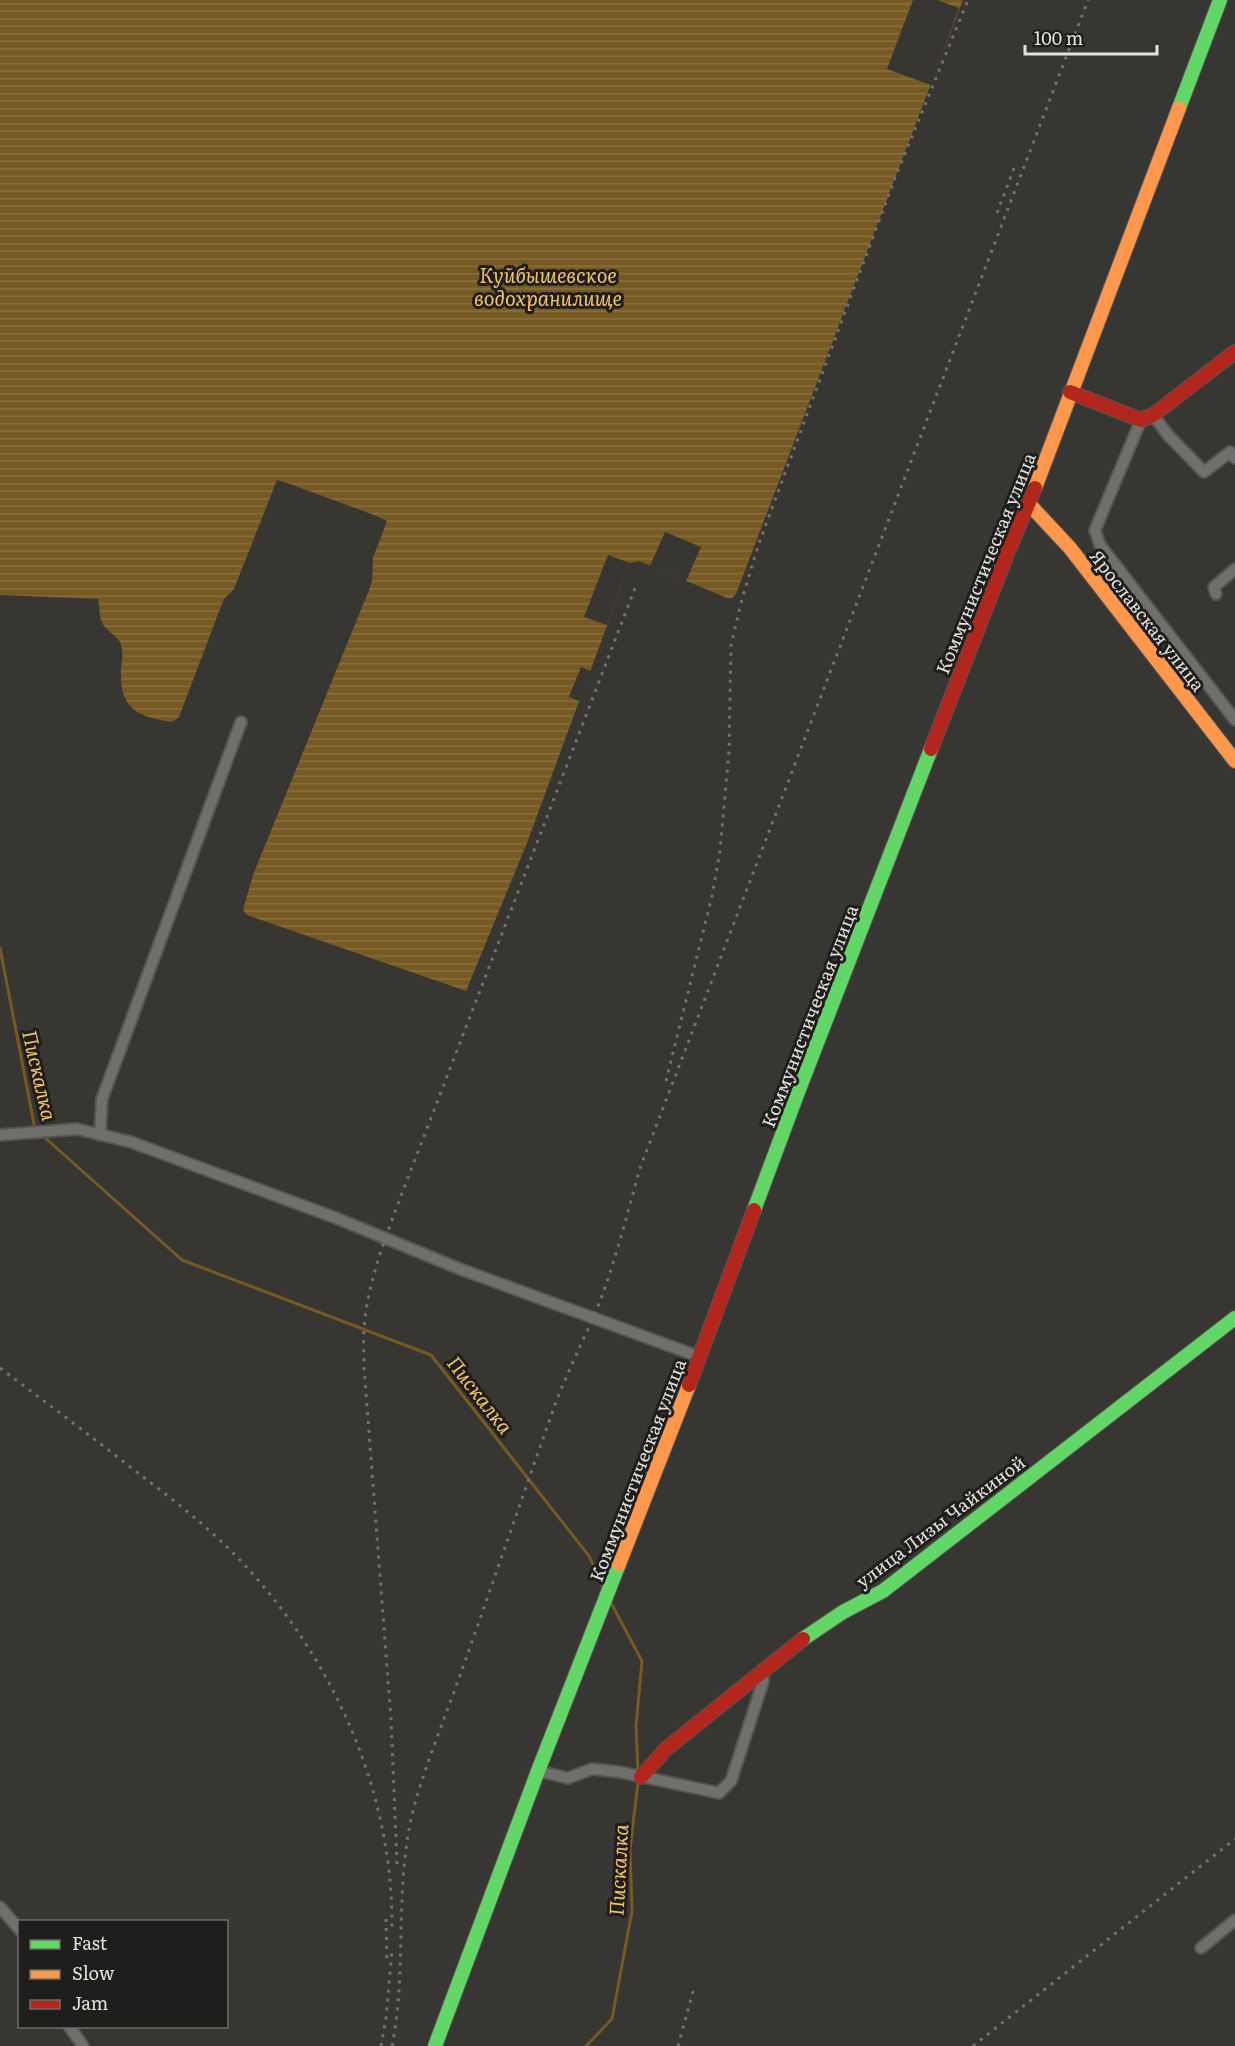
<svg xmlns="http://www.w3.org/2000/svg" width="1235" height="2046" font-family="Literata,serif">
<defs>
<pattern id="water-rules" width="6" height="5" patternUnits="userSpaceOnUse" patternTransform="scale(1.5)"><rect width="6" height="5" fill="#765a22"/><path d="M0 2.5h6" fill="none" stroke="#897142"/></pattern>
</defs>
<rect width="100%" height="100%" fill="#383633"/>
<!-- water -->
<path fill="url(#water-rules)" d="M0,0H963L736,594L732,598H727L639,561L630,563L527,843L466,991L267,922L247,915L243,910L253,875L369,590L372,581L373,558L387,521L374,515L290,484L277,480L234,589L224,599L220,609L179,717L172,722C137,717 119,708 121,670C122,660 124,651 120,642C117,636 111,634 107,629C97,620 101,610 98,599L0,595Z"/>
<!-- pier -->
<g fill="#383633">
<path d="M913,0H937L959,8L931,85L887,69Z"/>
<path d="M665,532L701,547L686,581L650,566Z"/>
<path d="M608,555L630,563L607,625L584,617Z"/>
<path d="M581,667L591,671L579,701L569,697Z"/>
</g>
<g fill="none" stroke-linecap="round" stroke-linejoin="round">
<!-- stream -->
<g stroke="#765a22" stroke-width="3">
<path d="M0,948L35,1129"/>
<path d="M43,1136L182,1260L431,1355L589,1556L603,1587"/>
<path d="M610,1601L642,1661L636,1726L638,1772"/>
<path d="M586,2046L612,2019L632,1911L630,1850L638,1782"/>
</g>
<!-- street casing -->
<g stroke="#565552" stroke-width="14">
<g id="street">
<path d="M1153,415L1168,435L1204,472L1230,452L1235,458"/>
<path d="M1141,420L1095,530L1100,545L1235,720"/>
<path d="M1216,594L1214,587L1235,569"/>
<path d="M1157,660L1197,671"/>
<path d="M0,1135L77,1129L131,1142L336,1218L460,1269L700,1357"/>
<path d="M100,1135L102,1099L241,722"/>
<path d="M538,1771L568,1778L592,1769L620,1772L719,1793L731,1781L763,1682V1669"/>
<path d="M0,1907L20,1930"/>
<path d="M1201,1948L1235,1920"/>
<path d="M69,2026L83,2046"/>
</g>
</g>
<!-- fast casing -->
<g stroke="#565552" stroke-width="16">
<g id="fast">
<path d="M1179,108L1220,0"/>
<path d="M754,1210L798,1092L931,749"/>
<path d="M803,1639L843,1612L883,1591L1235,1318"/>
<path d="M435,2046L538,1771L619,1564"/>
</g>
</g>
<!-- slow casing -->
<g stroke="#565552" stroke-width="16">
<g id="slow">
<path d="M1035,488L1179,108"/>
<path d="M1029,504L1070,548L1235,761"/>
<path d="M619,1564L689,1385"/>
</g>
</g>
<!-- jam casing -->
<g stroke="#565552" stroke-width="16">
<g id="jam">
<path d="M1070,392L1141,420L1153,415L1235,352"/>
<path d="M931,749L1007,554L1035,488"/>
<path d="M689,1385L754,1210"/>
<path d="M641,1777L666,1749L803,1639"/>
</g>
</g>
<!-- street -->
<use href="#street" stroke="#706f6e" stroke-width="10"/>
<!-- fast -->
<use href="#fast" stroke="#63d668" stroke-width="14"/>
<!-- slow -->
<use href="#slow" stroke="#ff974d" stroke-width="14"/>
<!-- jam -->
<use href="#jam" stroke="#b3261e" stroke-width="14"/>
<!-- rail -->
<g stroke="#73726f" stroke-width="3" stroke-dasharray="3 6" stroke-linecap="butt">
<path d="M997,213L1016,163"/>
<path d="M666,1081L712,896L720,851L729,751L731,645L742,599L759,543L895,178L968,0"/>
<path d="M0,1368C45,1402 90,1435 134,1470C170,1497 207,1526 238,1558C332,1656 393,1790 392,1927"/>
<path d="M397,1864L391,1719L364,1367C364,1355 363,1342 364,1329C367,1285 384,1242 399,1201L637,583"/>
<path d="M386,1919L387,1961"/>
<path d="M381,2046L386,2018L392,1951"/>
<path d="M392,2046C408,1966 393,1883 415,1803C429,1755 448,1710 464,1664C495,1577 525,1489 556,1402C572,1360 594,1321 608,1279C620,1242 630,1205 640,1168L1088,0"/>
<path d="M678,2046L694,1988"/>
<path d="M973,2046L1235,1839"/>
</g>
</g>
<g text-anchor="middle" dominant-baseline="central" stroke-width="6" stroke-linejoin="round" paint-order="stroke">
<!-- street labels -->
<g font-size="18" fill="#e3e1de" stroke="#201e1c">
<text transform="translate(985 563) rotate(-68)">Коммунистическая улица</text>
<text transform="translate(1148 620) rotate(52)">Ярославская улица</text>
<text transform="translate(809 1016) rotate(-69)">Коммунистическая улица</text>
<text transform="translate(637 1470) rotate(-69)">Коммунистическая улица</text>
<text transform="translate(940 1521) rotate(-37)">улица Лизы Чайкиной</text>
</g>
<!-- water labels -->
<g font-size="20" font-style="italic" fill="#f0c26c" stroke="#201e1c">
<text x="548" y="274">Куйбышевское<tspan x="548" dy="23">водохранилище</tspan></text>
<text transform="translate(41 1075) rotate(77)">Пискалка</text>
<text transform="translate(481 1394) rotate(52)">Пискалка</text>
<text transform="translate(617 1870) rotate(-87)">Пискалка</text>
</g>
</g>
<!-- legend -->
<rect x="18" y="1920" width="210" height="108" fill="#201e1c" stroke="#6e6c6a" stroke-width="1.5"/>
<rect x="30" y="1940" width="30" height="9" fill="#63d668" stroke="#6e6c6a" stroke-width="1.5"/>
<text x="72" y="1950" font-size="18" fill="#e3e1de">Fast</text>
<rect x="30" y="1970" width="30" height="9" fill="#ff974d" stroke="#6e6c6a" stroke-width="1.5"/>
<text x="72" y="1980" font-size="18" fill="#e3e1de">Slow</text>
<rect x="30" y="2000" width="30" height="9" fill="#b3261e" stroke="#6e6c6a" stroke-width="1.5"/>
<text x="72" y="2010" font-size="18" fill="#e3e1de">Jam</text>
<!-- scale -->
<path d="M1025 45v9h132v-9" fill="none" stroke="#e3e1de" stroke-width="3"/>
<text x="1034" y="45" font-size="18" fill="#e3e1de" stroke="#201e1c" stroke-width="4.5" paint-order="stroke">100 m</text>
</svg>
